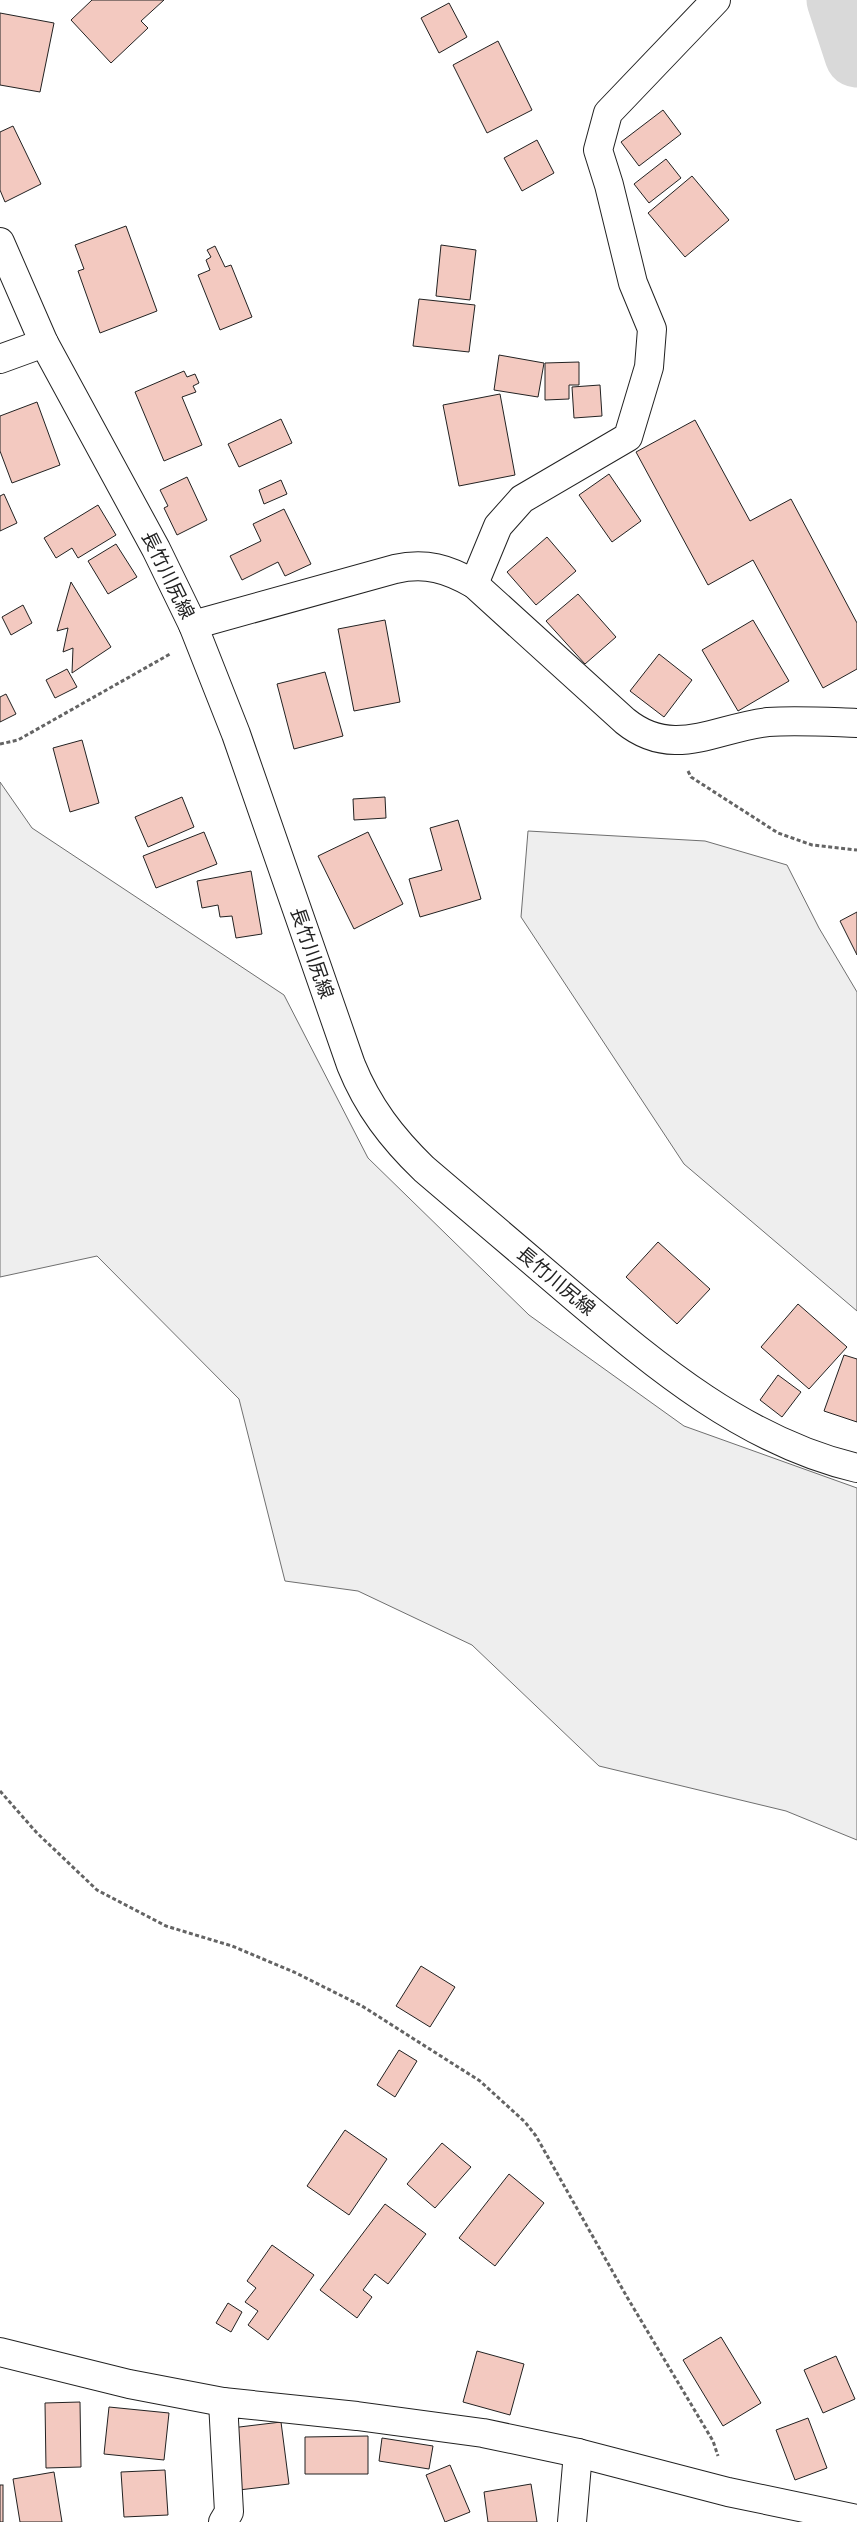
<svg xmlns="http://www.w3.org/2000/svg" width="857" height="2522" font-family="Cabin,'Noto Sans JP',sans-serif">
<rect width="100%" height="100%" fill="#fff"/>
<!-- green -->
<g fill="#eee" stroke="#6f6f6f">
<path d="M0,782L32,828L284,995L368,1158L529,1315L684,1426L857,1488V1840L786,1811L599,1766L472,1645L358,1591L285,1581L239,1399L97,1256L0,1277Z"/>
<path d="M528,831L705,841L787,865L819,928L857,992V1311L684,1164L521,917Z"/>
</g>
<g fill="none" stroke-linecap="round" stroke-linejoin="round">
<!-- river -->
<path stroke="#d9d9d9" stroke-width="65" d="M839,0L857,55"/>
</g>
<!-- building -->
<g fill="#f3c9c0" stroke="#222">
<path d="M92,0H164L141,21L148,28L111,63L71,20Z"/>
<path d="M449,3L467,37L439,53L421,18Z"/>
<path d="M0,13L54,23L40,92L0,85Z"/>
<path d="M498,41L532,110L487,133L453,65Z"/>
<path d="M663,110L681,134L639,166L621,142Z"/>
<path d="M13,126L41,184L5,202L0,190V132Z"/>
<path d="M537,140L554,173L522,191L504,158Z"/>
<path d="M666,159L681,178L649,203L634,184Z"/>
<path d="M692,176L729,220L685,257L648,213Z"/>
<path d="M126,226L157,311L100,333L78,271L84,269L75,245Z"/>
<path d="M441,245L476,250L470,300L436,296Z"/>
<path d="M215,246L225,267L231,265L252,317L220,330L198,275L210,270L206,260L211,257L207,250Z"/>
<path d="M419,299L475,305L469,352L413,346Z"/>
<path d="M499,355L544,363L538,397L494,390Z"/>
<path d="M579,362V385H569V399L545,400V363Z"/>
<path d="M184,371L187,377L195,374L199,383L193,386L196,392L182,397L202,445L164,461L135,392Z"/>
<path d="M600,385L602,416L574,418L572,387Z"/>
<path d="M500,394L515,475L459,486L443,405Z"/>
<path d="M37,402L60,465L12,483L0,451V416Z"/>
<path d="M281,419L292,443L239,467L228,444Z"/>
<path d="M695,420L750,521L791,499L857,623V669L823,688L753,560L708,585L636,452Z"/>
<path d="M609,474L641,521L612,542L579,495Z"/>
<path d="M187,477L207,520L177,535L164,508L168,506L160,490Z"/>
<path d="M281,480L287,494L264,504L259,490Z"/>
<path d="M4,494L17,523L0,531V496Z"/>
<path d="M98,505L116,535L78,558L72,548L56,558L44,538Z"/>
<path d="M284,509L311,564L285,576L278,562L242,580L230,556L261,541L253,524Z"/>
<path d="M547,537L576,571L536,605L507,572Z"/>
<path d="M116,544L137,577L108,594L88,561Z"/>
<path d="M71,582L111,647L72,673L73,648L63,652L68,628L57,631Z"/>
<path d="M578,594L616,637L585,664L546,621Z"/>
<path d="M23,605L32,623L11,635L2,617Z"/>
<path d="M385,620L400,702L354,711L338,629Z"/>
<path d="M753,620L789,681L738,711L702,650Z"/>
<path d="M659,654L692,680L664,717L630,691Z"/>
<path d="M67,669L77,687L55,698L46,680Z"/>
<path d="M325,672L343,736L294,749L277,684Z"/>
<path d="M6,694L16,714L0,722V697Z"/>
<path d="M82,740L99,803L70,812L53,748Z"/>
<path d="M182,797L194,827L148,847L135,817Z"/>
<path d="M385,797L386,818L354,820L353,799Z"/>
<path d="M458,820L481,899L420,917L409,879L442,870L430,828Z"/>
<path d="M204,832L217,864L156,888L143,856Z"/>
<path d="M368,832L403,904L354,929L318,856Z"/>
<path d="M251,871L262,934L236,938L232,916L220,917L218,905L202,908L197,881Z"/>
<path d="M857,912V955L840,921Z"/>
<path d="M658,1242L710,1289L677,1324L626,1277Z"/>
<path d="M798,1304L847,1347L809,1389L761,1347Z"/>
<path d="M844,1355L857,1359V1422L824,1411Z"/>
<path d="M778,1375L801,1392L782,1417L760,1400Z"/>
<path d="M421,1966L455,1987L430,2027L396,2006Z"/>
<path d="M399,2050L417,2061L395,2097L377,2085Z"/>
<path d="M345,2130L387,2159L349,2215L307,2186Z"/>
<path d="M442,2143L471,2167L435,2208L407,2184Z"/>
<path d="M509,2174L544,2203L495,2266L459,2238Z"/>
<path d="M385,2204L426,2234L388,2284L375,2274L363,2290L372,2297L357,2318L320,2290Z"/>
<path d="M272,2245L314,2275L268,2340L248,2325L258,2311L245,2302L256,2288L247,2281Z"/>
<path d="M228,2303L242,2312L231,2332L216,2323Z"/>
<path d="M721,2337L761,2403L723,2426L683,2360Z"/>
<path d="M477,2351L524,2364L510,2415L463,2402Z"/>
<path d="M836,2356L855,2399L823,2413L804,2370Z"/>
<path d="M80,2402L81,2467L46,2468L45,2403Z"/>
<path d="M109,2407L169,2413L164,2460L104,2454Z"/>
<path d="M808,2418L827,2468L795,2480L776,2430Z"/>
<path d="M281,2422L289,2484L239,2490L231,2428Z"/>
<path d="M368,2436V2474H305V2437Z"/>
<path d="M382,2438L433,2446L429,2469L379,2461Z"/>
<path d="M450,2465L470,2512L445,2522L426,2475Z"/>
<path d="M165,2470L168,2515L124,2517L121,2472Z"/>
<path d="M54,2472L62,2522H20L13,2479Z"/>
<path d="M531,2484L537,2522H488L484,2492Z"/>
<rect x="0" y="2485" width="3" height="37"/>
</g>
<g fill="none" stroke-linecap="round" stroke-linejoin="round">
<!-- street casing -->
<g stroke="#222" stroke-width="30">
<g id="street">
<path d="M474,584L498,526L522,499L628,437L649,367L652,329L633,283L609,185L598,150L608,113L716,0"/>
<path d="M223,2522L229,2512L223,2402L357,2416L483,2433L578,2453L728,2492L857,2519"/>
</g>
</g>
<!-- secondary casing -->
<g stroke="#222" stroke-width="30">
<g id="secondary">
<path d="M0,242L44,343L156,549L193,625L236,734L351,1065C368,1107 392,1138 424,1169C473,1211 523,1253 572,1295C657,1367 746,1442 857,1468"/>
<path d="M0,2352L129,2384L223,2402"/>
<path d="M572,2522L578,2453"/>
</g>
</g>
<!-- primary casing -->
<g stroke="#222" stroke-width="30">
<g id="primary">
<path d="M0,359L44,343"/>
<path d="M193,625L395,569C426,562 448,569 474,584L625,721C673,760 715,728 768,722C797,720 828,722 857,723"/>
</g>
</g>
<!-- path -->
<g stroke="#646464" stroke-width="3" stroke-dasharray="4 2.5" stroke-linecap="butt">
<path d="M0,744L18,740L170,654"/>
<path d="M688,771L691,777L778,833L812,845L857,850"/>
<path d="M0,1791L37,1833L97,1890L166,1926L232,1946L294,1972L362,2006L480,2081L525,2122L536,2136L627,2297L713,2441L718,2456"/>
</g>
<!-- street -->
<use href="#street" stroke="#fff" stroke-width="28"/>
<!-- secondary -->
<use href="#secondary" stroke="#fff" stroke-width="28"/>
<!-- primary -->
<use href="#primary" stroke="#fff" stroke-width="28"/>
</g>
<g text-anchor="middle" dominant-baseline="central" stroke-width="4" stroke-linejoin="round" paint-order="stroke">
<!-- street labels -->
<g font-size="19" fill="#222" stroke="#fff">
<text transform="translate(168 575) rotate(64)">長竹川尻線</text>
<text transform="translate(312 953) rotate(71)">長竹川尻線</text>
<text transform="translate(556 1281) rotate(40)">長竹川尻線</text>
</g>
</g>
</svg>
